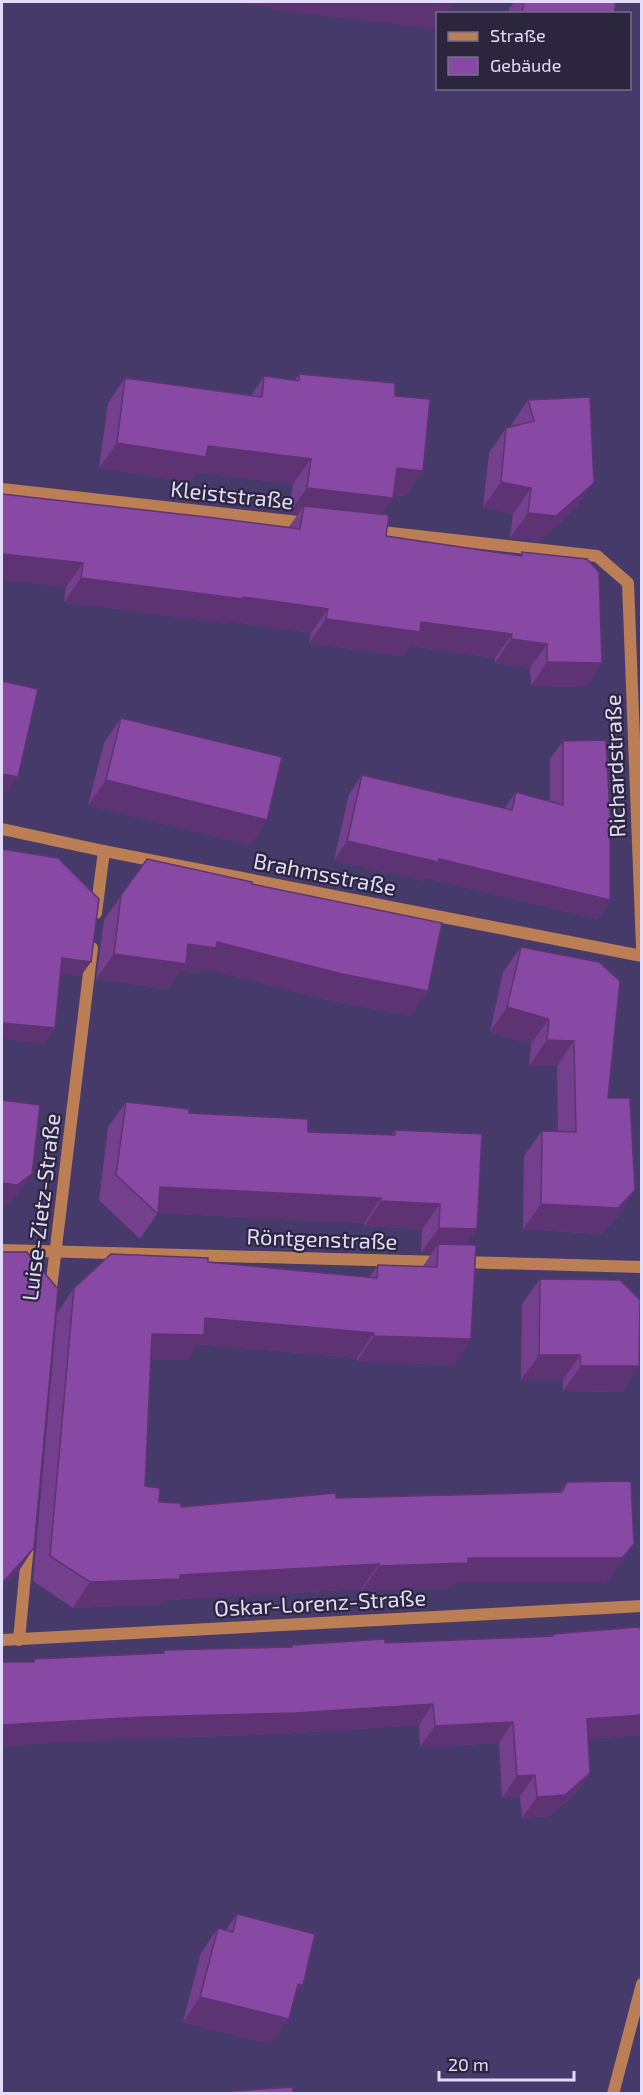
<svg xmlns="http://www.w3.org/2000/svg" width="643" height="2095" font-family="'Exo 2',sans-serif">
<rect width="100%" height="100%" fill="#463a6b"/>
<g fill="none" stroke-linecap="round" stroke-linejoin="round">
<!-- minor -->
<g stroke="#bb7e55" stroke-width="12">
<path d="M2,489L308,523"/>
<path d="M373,531L597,556L628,583L642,948"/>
<path d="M2,829L104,851L642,956"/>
<path d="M96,913L104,851"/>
<path d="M2,1250L442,1262"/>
<path d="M460,1262L642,1267"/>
<path d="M50,1297L92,948"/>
<path d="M2,1640L642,1606"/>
<path d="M19,1640L28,1544"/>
<path d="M613,2094L642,1984"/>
</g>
</g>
<!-- wall -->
<g fill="#743f8d">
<path d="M514,2H616L614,14H508L509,9Z"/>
<path d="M299,374L395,396L423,471L405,496L393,495V498L381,514L386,536L520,556L522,552L602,663L585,687L531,686L530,668L495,663V658L411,646L403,656L309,643L311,633L228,621L226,623L64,602L66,587L2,494L288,528L298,514L289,513L293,484L195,472L189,482L99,468L108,403L125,378L251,396L264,376L295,380Z"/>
<path d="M528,400L576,508L538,541L510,538L513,514L483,507L489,453L506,428L511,427V425Z"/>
<path d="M121,718L267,820L250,845L88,805L104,743Z"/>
<path d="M563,741L610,900L597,919L427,878L425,881L334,860L349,794L362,775L505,808L516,792L550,801V759Z"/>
<path d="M147,859L252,884L411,1016L324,999L202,968L199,973L181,970L168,989L96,979L104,920Z"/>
<path d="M521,947L608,1098L618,1216L600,1234L523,1229L524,1156L542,1131H558L557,1066H529L531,1044L490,1032L503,972Z"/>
<path d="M126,1102L189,1113L308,1132L391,1135L395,1130L466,1245L454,1365L357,1361V1358L197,1344L186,1360L151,1359L145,1486L159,1502L181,1507L336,1498L560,1492L567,1482L634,1544L616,1569L605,1583H454L451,1588L361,1591V1589L165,1600L163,1604L73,1608L33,1581L57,1313L74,1288L208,1262L369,1277L378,1265L423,1266L432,1253H421L422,1229L364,1226V1223L158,1213L140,1239L99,1200L108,1127Z"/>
<path d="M540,1279L639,1366L622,1392L563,1391V1380H521L522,1304Z"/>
<path d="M642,1630V1735L588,1739L590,1773L575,1794L550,1816L522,1818L520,1796L502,1798L499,1743L420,1747L419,1725L280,1734L129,1739L33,1662L34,1659L162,1653L164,1650L291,1647L292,1645L385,1643L551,1636L553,1634Z"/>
<path d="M237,1914L294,1997L271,2044L183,2022L201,1953L218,1928L226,1930Z"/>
</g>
<!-- shaded-wall -->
<g fill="#5e3373">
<path d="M236,2H432L452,4L446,14H438V25L435,29L293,12Z"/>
<path d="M117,443L208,446L311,459L293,484L195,472L189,482L99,468Z"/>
<path d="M397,468L423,471L405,496L379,494Z"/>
<path d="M501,482L531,488L513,514L483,507Z"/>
<path d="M594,483L576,508L538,541L510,538L528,513Z"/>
<path d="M307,488L393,498L375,523L304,506L298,514L289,513Z"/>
<path d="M2,554L83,563L66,587L2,580Z"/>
<path d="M81,578L243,597L328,609L311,633L228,621L226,623L64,602Z"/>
<path d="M326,619L421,622L512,634L495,658L411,646L403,656L309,643Z"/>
<path d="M511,639L547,644L530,668L495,663Z"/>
<path d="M547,662L602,663L585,687L531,686Z"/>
<path d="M2,774L18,777L7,793L2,791Z"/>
<path d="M106,780L267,820L250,845L88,805Z"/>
<path d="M347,841L439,859L610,900L597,919L427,878L425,881L334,860Z"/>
<path d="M217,942L428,991L411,1016L324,999L202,968L199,973L181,970L168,989L96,979L114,954L188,944Z"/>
<path d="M62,958L91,962L80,977L51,973Z"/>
<path d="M507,1007L549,1019L531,1044L490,1032Z"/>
<path d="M2,1023L55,1028L44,1044L2,1039Z"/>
<path d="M547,1040L574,1041L557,1066H529Z"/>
<path d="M32,1174L14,1199L2,1209V1183Z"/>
<path d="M160,1187L381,1198L364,1223L157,1213Z"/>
<path d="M635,1190L618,1216L600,1234L523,1229L541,1204Z"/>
<path d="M381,1201L440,1204L422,1229L364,1226Z"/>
<path d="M439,1228L477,1229L459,1254L438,1244L432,1253H421Z"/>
<path d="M205,1318L374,1333L357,1358L197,1344L186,1360L134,1359L152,1334Z"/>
<path d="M374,1336L471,1339L454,1365L357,1361Z"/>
<path d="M539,1355H580L563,1380H521Z"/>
<path d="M581,1366H639L622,1392L563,1391Z"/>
<path d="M634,1544L616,1569L605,1583H454L451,1588L361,1591L379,1566Z"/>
<path d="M34,1548L17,1574L2,1589V1583Z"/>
<path d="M379,1564L361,1589L165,1600L163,1604L73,1608L90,1582L180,1575Z"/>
<path d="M433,1704L419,1725L280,1734L129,1739L2,1746V1725L144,1717Z"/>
<path d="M642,1715V1735L572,1740L587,1719Z"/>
<path d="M513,1722L499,1743L420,1747L435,1726Z"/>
<path d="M590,1773L575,1794L550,1816L522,1818L537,1797Z"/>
<path d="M535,1775L520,1796L502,1798L517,1776Z"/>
<path d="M298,1984L303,1985L285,2011Z"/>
<path d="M200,1997L289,2019L271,2044L183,2022Z"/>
</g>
<!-- building -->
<g fill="#8749a4" stroke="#5e3373" stroke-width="1.5">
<path d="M432,2H453L452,4Z"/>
<path d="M524,2H616L614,14H522Z"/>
<path d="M299,374L395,383V396L430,399L423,471L397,468L393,498L307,488L311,459L208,446L206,457L117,443L125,378L262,397L264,376L299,381Z"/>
<path d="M590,397L594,483L556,516L528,513L531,488L501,482L506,428L534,421L528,400Z"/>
<path d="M2,494L215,518L300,529L304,506L389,515L386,536L522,556V552L587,559L599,572L602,663L547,662V644L511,639L512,634L421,622L420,632L326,619L328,609L243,597V599L81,578L83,563L2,554Z"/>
<path d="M2,681L38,689L18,777L2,774Z"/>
<path d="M121,718L282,757L267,820L106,780Z"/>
<path d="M606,740L610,817V900L439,859L438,862L347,841L362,775L512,810L516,792L563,805V741Z"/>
<path d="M2,849L58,858L99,899L91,962L62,958L55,1028L2,1023Z"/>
<path d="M147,859L252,882V884L442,923L428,991L342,974L217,942L216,948L188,944L186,964L114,954L121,895Z"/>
<path d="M521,947L599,962L620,981L608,1098H630L635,1190L618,1208L541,1204L542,1131L576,1132L574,1041L547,1040L549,1019L507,1007Z"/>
<path d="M2,1100L40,1105L32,1174L17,1185L2,1183Z"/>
<path d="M126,1102L189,1109V1113L308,1119V1132L395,1135V1130L482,1134L477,1229L439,1228L440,1204L381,1201V1198L160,1187L158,1214L116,1175Z"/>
<path d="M438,1244L476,1245L471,1339L374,1336V1333L205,1318L204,1335L152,1334L145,1486L160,1488L159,1502L181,1503V1507L336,1493V1498L562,1492L567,1482L631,1481L634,1544L622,1558H468V1563L379,1566V1564L180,1575V1579L90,1582L50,1556L74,1288L111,1254L208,1258V1262L377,1278L378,1265L437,1267Z"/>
<path d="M2,1252H27L58,1289L34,1548L2,1583Z"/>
<path d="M540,1279L620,1280L640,1300L639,1366H581L580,1355H539Z"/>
<path d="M638,1627L642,1630V1715L587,1719L590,1773L565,1795L537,1797L535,1775L517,1776L513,1722L435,1726L433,1704L295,1713L144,1717L2,1725V1662H34V1659L164,1653V1650L292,1647V1645L385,1639V1643L553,1636V1634Z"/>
<path d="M237,1914L315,1934L303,1985L298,1984L289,2019L200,1997L218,1928L233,1932Z"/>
<path d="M293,2087V2094H218V2092Z"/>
</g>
<g text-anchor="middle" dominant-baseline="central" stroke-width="4.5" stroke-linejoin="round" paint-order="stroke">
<!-- street labels -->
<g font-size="22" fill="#e2dcfa" stroke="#2b263d">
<text transform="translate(232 494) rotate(6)">Kleiststraße</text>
<text transform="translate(614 766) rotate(-92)">Richardstraße</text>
<text transform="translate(325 873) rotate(11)">Brahmsstraße</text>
<text transform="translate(40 1207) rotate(-83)">Luise-Zietz-Straße</text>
<text transform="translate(322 1238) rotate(2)">Röntgenstraße</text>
<text transform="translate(320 1602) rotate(-3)">Oskar-Lorenz-Straße</text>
</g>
</g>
<!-- border -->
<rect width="643" height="2095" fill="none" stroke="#e2dcfa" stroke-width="6"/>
<!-- legend -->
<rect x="436" y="12" width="195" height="78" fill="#2b263d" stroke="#746f89" stroke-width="1.5"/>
<rect x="448" y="32" width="30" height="9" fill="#bb7e55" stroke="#746f89" stroke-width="1.5"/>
<text x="490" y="42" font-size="18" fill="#e2dcfa">Straße</text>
<rect x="448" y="57" width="30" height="18" fill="#8749a4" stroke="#746f89" stroke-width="1.5"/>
<text x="490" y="72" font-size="18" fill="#e2dcfa">Gebäude</text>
<!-- scale -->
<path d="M439 2071v9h135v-9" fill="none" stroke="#e2dcfa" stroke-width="3"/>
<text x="448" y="2071" font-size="18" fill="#e2dcfa" stroke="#2b263d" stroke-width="4.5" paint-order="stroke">20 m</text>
</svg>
